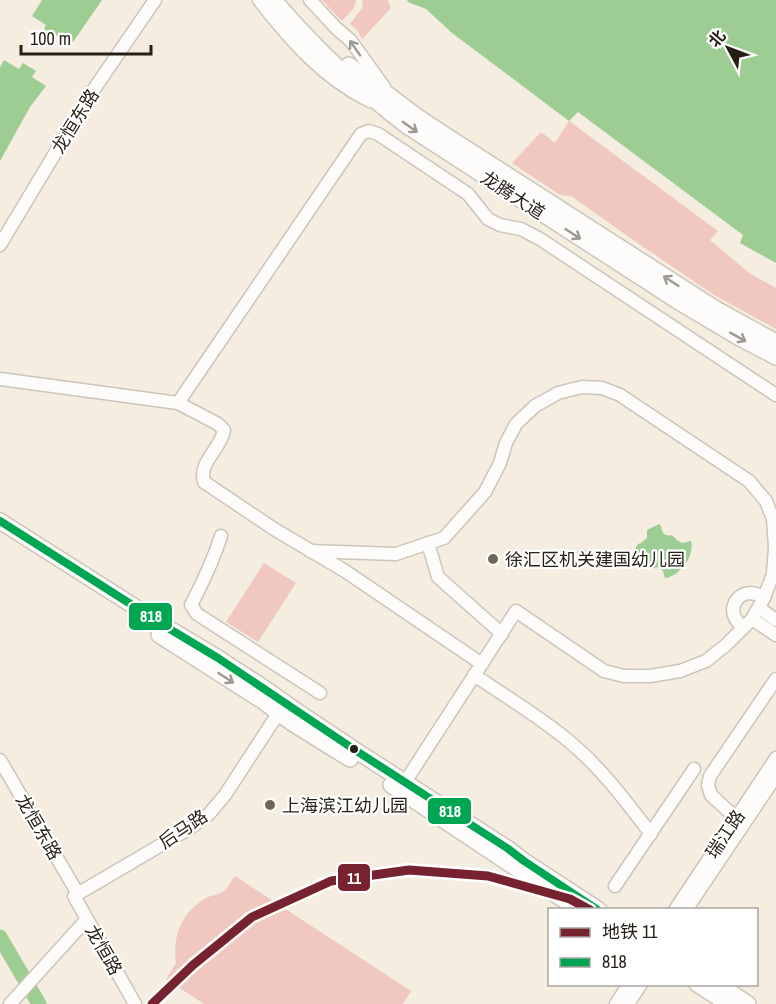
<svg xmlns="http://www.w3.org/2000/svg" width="776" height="1004" font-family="'Archivo Narrow','Noto Sans SC',sans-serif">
<rect width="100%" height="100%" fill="#f4ede0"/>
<!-- green -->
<g fill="#f1c8c0">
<path d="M322,0H356L354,8L342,21Z"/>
<path d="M362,0H388L391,8L362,39L357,30L350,24L363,7Z"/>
<path d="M569,121L718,231L710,240L749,273L776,288V329L714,295L636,242L571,196L560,195L512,163L541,132L555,143Z"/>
<path d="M264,563L296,583L258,642L226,622Z"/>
<path d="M235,876L411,991L403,1004H204L166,979L176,963C172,936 182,912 206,898C211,895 219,895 224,891C228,888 232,880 235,876Z"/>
</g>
<!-- water -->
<g fill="#9ecd93">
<path d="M42,0H102L73,42L59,34L57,36L44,29L46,25L32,16Z"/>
<path d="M407,0H776V263L740,243L743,235L578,112L569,121L452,33L426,9L408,2Z"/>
<path d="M4,60L19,69L23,63L36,71L32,77L46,86L30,107L0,161V67Z"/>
<path d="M659,524L661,526C662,533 665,537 672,535L677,540L682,543L691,541C695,556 680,576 665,578L663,571L659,567L650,569L646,564L639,560V557L634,551L638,544L641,543L647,538V530Z"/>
</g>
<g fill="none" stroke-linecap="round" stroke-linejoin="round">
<!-- river -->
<path stroke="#9ecd93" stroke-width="15" d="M0,937L39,1004"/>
<!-- minor casing -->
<g stroke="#cbc5ba" stroke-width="15">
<g id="minor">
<path d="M259,0C290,40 324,79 370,101"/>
<path d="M310,0L336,28L351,41L384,87"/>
<path d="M0,245L90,95L155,0"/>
<path d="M0,379L178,403L218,424L224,430C221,449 198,462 204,482L274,529L345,571L482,664"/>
<path d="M178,403L361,134L369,131L378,134L468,194L488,219L500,225L521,229L540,239L776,395"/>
<path d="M221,536C213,561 203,582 191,605L197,614L320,693"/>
<path d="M428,543L438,577L502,634"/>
<path d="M310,551L396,554L444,538L485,492L500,463L506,443L516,424L535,406L558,393L582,387L602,388L620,395L749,481L766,501L773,519L775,547L773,574L764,598L752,619L726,645L706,661L680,671L650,676H624L604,671L516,611L405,782"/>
<path d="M759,608L776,620"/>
<path d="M752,619L776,635"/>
<path d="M744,627C720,613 740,581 764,598"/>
<path d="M474,675C505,696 537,715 565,738C599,765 625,800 651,834"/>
<path d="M0,760L78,894"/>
<path d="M736,818L711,795L708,785L710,776L776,679"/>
<path d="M615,886L694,769"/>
<path d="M675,910L776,758"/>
<path d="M686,910L776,776"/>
<path d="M10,1004L87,919"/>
<path d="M135,1004L74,896L190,828L209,814L225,795L283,706"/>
<path d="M616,1004L629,984"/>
<path d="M628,1004L641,984"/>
</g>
</g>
<!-- major casing -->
<g stroke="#cbc5ba" stroke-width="18">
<g id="major">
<path d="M274,0C314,47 358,89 407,126L679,302L738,337L776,357"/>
<path d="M349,65L415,115L442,133L716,309L776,342"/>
<path d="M0,521L173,631L218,658L270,692L298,712L355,750L507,848L524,861L599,910"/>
<path d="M159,635L264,702L292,723L350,759"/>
<path d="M391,785L579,910"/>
<path d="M697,984L728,1004"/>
<path d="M718,984L748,1004"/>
</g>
</g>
<!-- minor -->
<use href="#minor" stroke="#fdfcfa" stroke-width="12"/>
<!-- major -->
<use href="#major" stroke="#fdfcfa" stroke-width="15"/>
<!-- bus-1 casing -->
<g stroke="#fff" stroke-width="12">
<path id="bus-1" d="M0,521L173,631L218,658L355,750L507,848L524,861L598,910"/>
</g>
<!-- bus-1 -->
<use href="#bus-1" stroke="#00a651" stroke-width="8"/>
<!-- metro-1 casing -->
<g stroke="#fff" stroke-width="14">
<path id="metro-1" d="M152,1004L193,965L252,917L331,881L409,870L488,876L570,899L590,910"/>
</g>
<!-- metro-1 -->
<use href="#metro-1" stroke="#76232f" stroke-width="9"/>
</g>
<!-- one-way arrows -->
<defs><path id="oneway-shaft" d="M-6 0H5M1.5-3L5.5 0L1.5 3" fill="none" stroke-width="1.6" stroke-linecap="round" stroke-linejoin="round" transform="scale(1.5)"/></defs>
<g stroke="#9c9992">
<use href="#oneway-shaft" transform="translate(355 48) rotate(-125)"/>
<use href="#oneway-shaft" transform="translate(410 127) rotate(35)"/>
<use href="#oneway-shaft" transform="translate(573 234) rotate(33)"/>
<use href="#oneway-shaft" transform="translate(671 281) rotate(-147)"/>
<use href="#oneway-shaft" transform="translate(738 337) rotate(29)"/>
<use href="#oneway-shaft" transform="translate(226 678) rotate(33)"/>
</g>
<!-- markers -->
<g fill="#6d675b" stroke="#fff" stroke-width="2">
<circle cx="493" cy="559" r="6"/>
<circle cx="270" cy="805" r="6"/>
</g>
<circle fill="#251f14" stroke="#fff" stroke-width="2" cx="354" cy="749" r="5"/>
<g text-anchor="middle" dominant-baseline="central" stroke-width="4.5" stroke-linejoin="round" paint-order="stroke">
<!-- street labels -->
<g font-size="18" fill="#251f14" stroke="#fff">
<text transform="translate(75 121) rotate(-58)">龙恒东路</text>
<text transform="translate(513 195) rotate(33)">龙腾大道</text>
<text transform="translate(39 827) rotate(60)">龙恒东路</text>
<text transform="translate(183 829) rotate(-34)">后马路</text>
<text transform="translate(725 834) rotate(-56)">瑞江路</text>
<text transform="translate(104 950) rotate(60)">龙恒路</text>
</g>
<!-- poi labels -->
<g font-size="18" fill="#251f14" stroke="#fff" text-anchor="start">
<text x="505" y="559">徐汇区机关建国幼儿园</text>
<text x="282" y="805">上海滨江幼儿园</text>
</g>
</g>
<g stroke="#fff" stroke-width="2">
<rect x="128" y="602" width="45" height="29" rx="6" fill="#00a651"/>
<rect x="427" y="797" width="45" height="28" rx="6" fill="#00a651"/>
<rect x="337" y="863" width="34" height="29" rx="6" fill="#76232f"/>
</g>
<g font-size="16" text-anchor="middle" font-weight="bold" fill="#fff">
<text x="151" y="622">818</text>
<text x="450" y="817">818</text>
<text x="354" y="884">11</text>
</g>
<!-- legend -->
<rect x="548" y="908" width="210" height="78" fill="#ffffff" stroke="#a8a5a1" stroke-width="1.5"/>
<rect x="560" y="928" width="30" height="9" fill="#76232f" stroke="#a8a5a1" stroke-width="1.5"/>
<text x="602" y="938" font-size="18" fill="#251f14">地铁 11</text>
<rect x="560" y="958" width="30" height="9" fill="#00a651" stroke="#a8a5a1" stroke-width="1.5"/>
<text x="602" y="968" font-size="18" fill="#251f14">818</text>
<!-- north arrow -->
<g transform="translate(728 48) rotate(311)" stroke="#ffffff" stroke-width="4.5" paint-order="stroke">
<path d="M0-4.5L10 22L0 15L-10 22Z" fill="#251f14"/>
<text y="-9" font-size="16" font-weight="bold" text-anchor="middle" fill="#251f14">北</text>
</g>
<!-- scale -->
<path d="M21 45v9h130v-9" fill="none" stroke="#251f14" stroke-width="3"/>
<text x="30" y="45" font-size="18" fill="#251f14" stroke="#ffffff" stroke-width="4.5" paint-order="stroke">100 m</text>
</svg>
